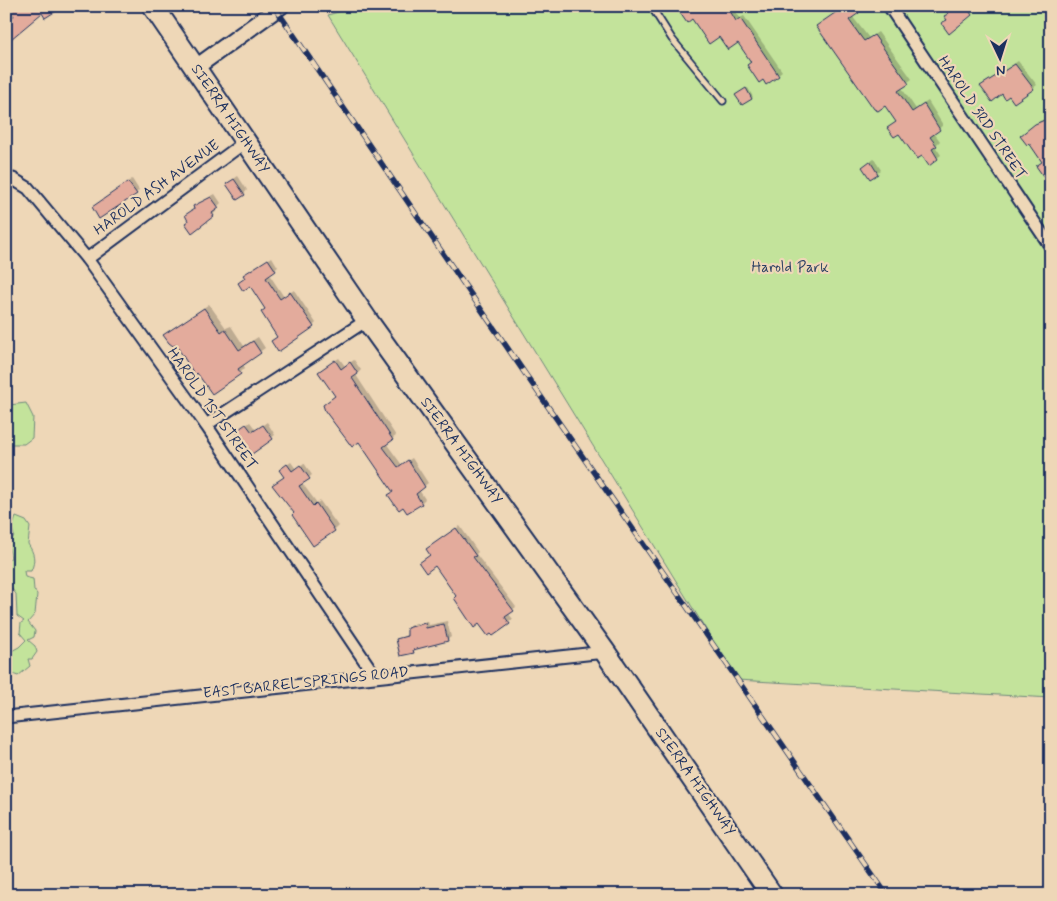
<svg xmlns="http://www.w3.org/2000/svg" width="1057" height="901" font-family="Mynerve,sans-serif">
<rect width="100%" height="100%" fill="#eed7b7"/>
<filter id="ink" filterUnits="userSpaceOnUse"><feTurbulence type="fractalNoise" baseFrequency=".02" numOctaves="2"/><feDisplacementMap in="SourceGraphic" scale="10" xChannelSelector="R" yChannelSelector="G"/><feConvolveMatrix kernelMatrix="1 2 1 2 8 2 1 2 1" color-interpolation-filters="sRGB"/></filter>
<g filter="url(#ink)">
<!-- green -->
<g fill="#c3e39b" stroke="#6f897c">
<path d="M358,6H1051V698L737,680L328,15Z"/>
<path d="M6,403L9,405L26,403L33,417L32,438L24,444H6Z"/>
<path d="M16,517L26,521L30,527L28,544C34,553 36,560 31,571H24L25,577L33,579L34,590L37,594L35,614L28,622L35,631L34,637L28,640L35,646L37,652L32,659H28L30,666L18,676L10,673L6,665V654L19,647L26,640L20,633L21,623L24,621L17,616L16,594L6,582V559L11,558L8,544L14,536L12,528Z"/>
</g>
<!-- shadow -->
<g fill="#0003">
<path d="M684,6H732L740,18L744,16L782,71L767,83L738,41L720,35Z"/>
<path d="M845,6H861L862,8L852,16L869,38L878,32L912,79L901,87L916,109L928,101L943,125L934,133L940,141L935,146L941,155L937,158L885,104L817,26Z"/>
<path d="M946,6H972L975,10L961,21L943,24L948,19L949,13Z"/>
<path d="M1018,61L1037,85L1015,101L1010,94L982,86Z"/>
<path d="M748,88L753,97L742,104L738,94Z"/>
<path d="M1051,117V177L1025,133L1040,121Z"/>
<path d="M874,159L881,170L871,178L867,164Z"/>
<path d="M238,176L247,190L244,194L231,181Z"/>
<path d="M132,179L139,190L136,193L97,204Z"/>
<path d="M215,194L221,203L215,209L217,211L192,232L190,220L194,206Z"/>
<path d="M272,257L278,267L269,274L284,297L294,290L316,323L313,326L273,341L278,336L266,309L251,285L239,283L246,277L248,272Z"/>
<path d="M209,304L226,328L231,326L244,346L258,337L265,348L243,364L245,368L240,373L212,392L176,343L165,335Z"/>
<path d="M339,358L345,366L354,360L361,370L356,375L396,436L386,443L402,465L412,458L428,483L419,490L425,499L421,503L404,506L390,495L394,491L336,395L323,369Z"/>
<path d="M250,422L256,430L267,422L275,435L252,453L242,428Z"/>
<path d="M291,462L296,469L304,463L312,475L302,483L317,503L320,501L338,526L334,530L295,513L284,467Z"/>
<path d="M460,526L478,552L476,554L516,607L508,613L513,619L493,634L458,595L436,565L420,563L431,554V546Z"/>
<path d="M428,621L429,625L447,621L451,637L447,640L417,648L413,652L397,640L408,634V628L412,625Z"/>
</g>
<!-- building -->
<g fill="#e3ab9c" stroke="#1b2f5e">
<path d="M7,6H64L45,18L42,13L11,39L6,33V22L14,16Z"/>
<path d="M684,6H727L736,21L740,18L779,76L766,85L763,80L759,83L747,65L751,62L738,43L728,50L719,37L709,44L692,19L687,23L678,10Z"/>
<path d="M845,6H854L859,13L849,20L861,37L864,41L874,35L909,84L898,91L912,112L924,104L940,130L930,137L937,146L932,149L938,159L929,166L922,156L917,159L899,134L894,137L887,128L896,122L885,106L878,111L874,109L816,26Z"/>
<path d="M943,6H966L972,15L949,34L941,23L947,20L944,16L948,14Z"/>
<path d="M1015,64L1034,89L1014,103L1009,96L1005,99L1002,94L992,102L980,86Z"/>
<path d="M746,88L752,99L742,105L735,95Z"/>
<path d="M1047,119L1051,124V187L1036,166L1042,162L1029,143L1027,145L1020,136L1035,124Z"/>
<path d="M870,161L878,174L870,179L862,167Z"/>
<path d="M234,179L245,195L237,200L226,184Z"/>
<path d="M128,182L137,194L99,219L92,207Z"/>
<path d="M211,197L219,208L212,213L214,216L192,233L185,223L188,221L185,215L194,209L193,206Z"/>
<path d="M268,259L276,271L266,278L280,299L290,292L314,327L278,352L271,341L277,337L261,312L265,309L250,286L243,291L238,283L245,278L243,275Z"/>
<path d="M204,308L221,332L225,329L239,350L253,341L261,353L238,369L241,374L212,394L197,373L195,375L176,345L173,346L169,343L163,335Z"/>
<path d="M335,360L341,369L350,362L358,374L352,378L393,440L383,447L398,467L408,460L425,487L416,494L422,504L407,513L403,507L399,510L395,505L388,495L393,492L359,442L352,447L325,411L323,405L335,396L318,372Z"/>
<path d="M246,424L252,432L263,425L273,439L252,454L236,431Z"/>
<path d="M287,464L292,471L300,465L310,479L299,486L313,506L316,503L335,531L313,546L292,515L294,513L272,485L284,477L279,470Z"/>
<path d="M456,528L476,556L473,557L514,611L505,617L510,624L493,636L491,634L488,636L479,624L474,628L454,598L456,596L435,566L426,573L419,563L430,555L426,549Z"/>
<path d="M425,623L426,628L444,624L448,641L413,650L414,653L400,656L396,639L407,636V628Z"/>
</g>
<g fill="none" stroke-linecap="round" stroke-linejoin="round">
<!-- lane casing -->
<g stroke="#1b2f5e" stroke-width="9">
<path id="lane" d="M651,6L672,39L723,101"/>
</g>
<!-- street casing -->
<g stroke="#1b2f5e" stroke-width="15">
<g id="street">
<path d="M889,6L1051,247"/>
<path d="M6,179H13L28,188L87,259L206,425L375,676"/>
<path d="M87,259L245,142"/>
<path d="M206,425L367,320"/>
<path d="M6,717L605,652"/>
</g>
</g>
<!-- secondary casing -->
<g stroke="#1b2f5e" stroke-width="19">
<path id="secondary" d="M195,68L281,6"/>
</g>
<!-- highway casing -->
<g stroke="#1b2f5e" stroke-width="24">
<path id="highway" d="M153,6L367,320L605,652L772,895"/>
</g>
<!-- lane -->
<use href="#lane" stroke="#eed7b7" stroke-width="5.5"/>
<!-- street -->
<use href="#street" stroke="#eed7b7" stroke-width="11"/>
<!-- secondary -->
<use href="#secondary" stroke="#eed7b7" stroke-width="15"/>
<!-- highway -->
<use href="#highway" stroke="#eed7b7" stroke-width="20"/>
<!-- rail casing -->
<g stroke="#1b2f5e" stroke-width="5.5">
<path id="rail" d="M274,6L526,375L887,895"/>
</g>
<!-- rail -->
<use href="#rail" stroke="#eed7b7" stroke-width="4" stroke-dasharray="11" stroke-linecap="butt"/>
</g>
</g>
<g text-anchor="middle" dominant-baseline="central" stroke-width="4.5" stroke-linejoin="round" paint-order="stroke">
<!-- street labels -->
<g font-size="15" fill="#1b2f5e" stroke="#eed7b7">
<text transform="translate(982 118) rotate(56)">HAROLD 3RD STREET</text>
<text transform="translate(230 119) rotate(56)">SIERRA HIGHWAY</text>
<text transform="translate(157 188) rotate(-36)">HAROLD ASH AVENUE</text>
<text transform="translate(212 409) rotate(55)">HAROLD 1ST STREET</text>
<text transform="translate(461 451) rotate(54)">SIERRA HIGHWAY</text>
<text transform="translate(306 683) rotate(-6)">EAST BARREL SPRINGS ROAD</text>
<text transform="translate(695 782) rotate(55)">SIERRA HIGHWAY</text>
</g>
<!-- park labels -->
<g font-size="15" fill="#2c4164" stroke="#eed7b7">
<text x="790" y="268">Harold Park</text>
</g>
</g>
<!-- margin -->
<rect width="1057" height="901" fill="none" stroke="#eed7b7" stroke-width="25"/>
<rect x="12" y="12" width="1032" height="876" fill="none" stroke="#1b2f5e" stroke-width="2" filter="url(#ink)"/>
<!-- north arrow -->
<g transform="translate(1000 58) rotate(176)" stroke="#eed7b7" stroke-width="4" paint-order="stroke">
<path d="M0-4L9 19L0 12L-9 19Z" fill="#1b2f5e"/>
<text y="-8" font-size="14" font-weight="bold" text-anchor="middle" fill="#1b2f5e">N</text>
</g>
</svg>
